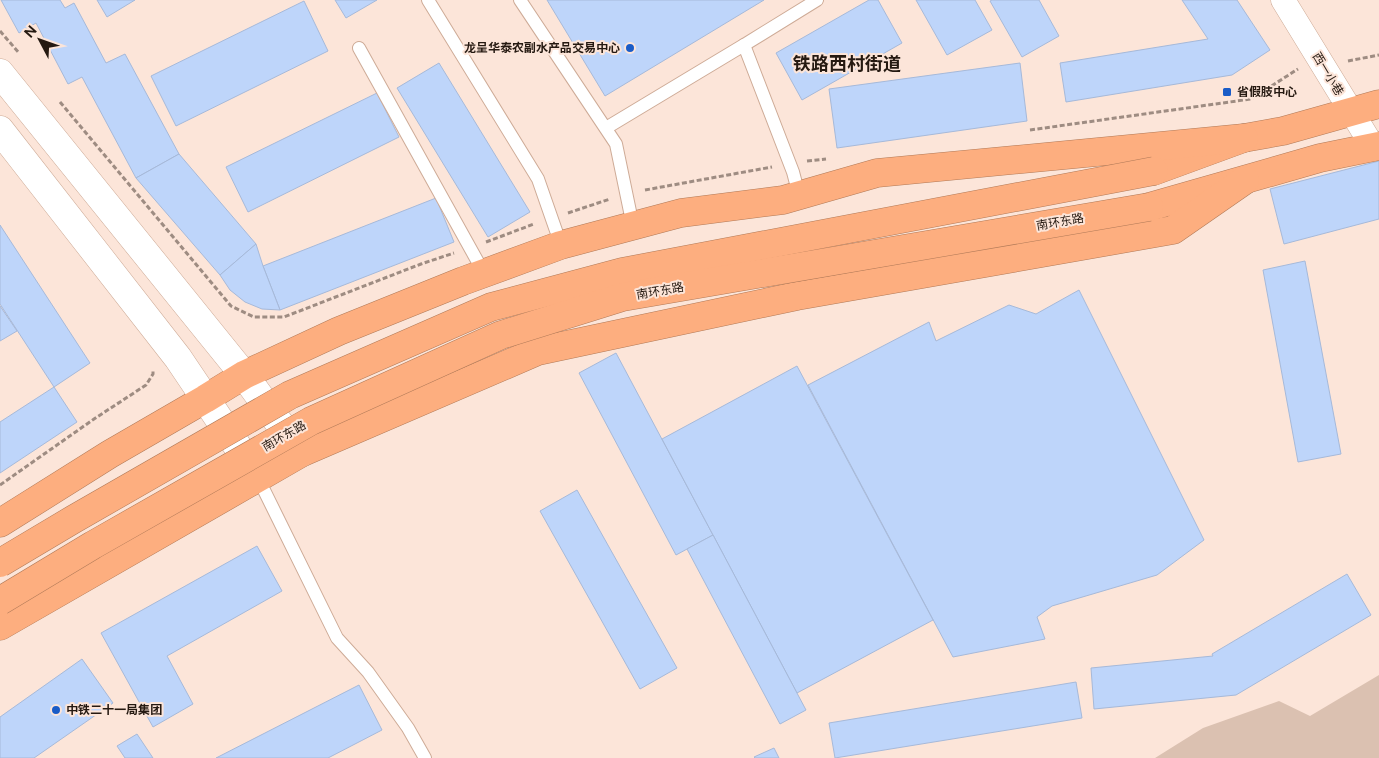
<svg xmlns="http://www.w3.org/2000/svg" width="1379" height="758" font-family="Figtree,'Noto Sans SC',sans-serif">
<rect width="100%" height="100%" fill="#fce5d9"/>
<!-- green -->
<path fill="#dbc1b1" d="M1379,675V758H1155L1203,728L1279,701L1310,716Z"/>
<!-- building -->
<g fill="#bed5fa" stroke="#a6b9d9">
<path d="M1,0H60L65,8L74,3L106,63L125,54L179,154L136,178L82,77L68,84L36,23L19,33Z"/>
<path d="M97,0H135L107,17Z"/>
<path d="M335,0H377L346,18Z"/>
<path d="M547,0H764L605,96Z"/>
<path d="M869,0H878L902,43L802,100L776,53Z"/>
<path d="M916,0H975L992,30L947,55Z"/>
<path d="M992,0H1039L1059,36L1022,57L990,1Z"/>
<path d="M1182,0H1237L1270,50L1232,75L1066,102L1060,63L1208,39Z"/>
<path d="M304,1L328,51L176,126L151,76Z"/>
<path d="M439,63L530,212L488,237L397,88Z"/>
<path d="M1020,63L1027,121L837,148L829,89Z"/>
<path d="M377,93L399,137L248,212L226,167Z"/>
<path d="M179,154L256,244L220,275L136,178Z"/>
<path d="M1379,161V219L1284,244L1270,189Z"/>
<path d="M436,198L454,242L280,310L263,266Z"/>
<path d="M0,225L90,363L54,387L0,304Z"/>
<path d="M256,244L263,266L280,310L262,309L245,302L230,290L220,275Z"/>
<path d="M1305,261L1341,454L1298,462L1263,270Z"/>
<path d="M1079,290L1204,540L1157,575L1052,606L1037,617L1045,639L953,657L808,385L929,322L936,341L1009,305L1036,314Z"/>
<path d="M0,306L17,331L0,341Z"/>
<path d="M616,353L713,535L676,555L579,373Z"/>
<path d="M797,366L933,620L797,693L662,439Z"/>
<path d="M54,387L77,422L0,473V422Z"/>
<path d="M577,490L677,668L640,689L540,511Z"/>
<path d="M713,535L806,710L780,724L687,549Z"/>
<path d="M257,546L282,591L167,656L193,704L153,727L101,633Z"/>
<path d="M1347,574L1371,615L1236,695L1094,709L1091,668L1213,656L1212,654Z"/>
<path d="M82,659L113,703L34,758H0V717Z"/>
<path d="M1076,682L1082,718L835,758L829,723Z"/>
<path d="M359,685L382,730L328,758H216Z"/>
<path d="M137,734L153,758H125L117,746Z"/>
<path d="M774,748L779,758H755L754,757Z"/>
</g>
<g fill="none" stroke-linecap="round" stroke-linejoin="round">
<!-- lane casing -->
<g stroke="#ceab97" stroke-width="14">
<g id="lane">
<path d="M428,0L538,179L561,245"/>
<path d="M520,0L616,144L633,226"/>
<path d="M744,45L817,0"/>
<path d="M359,48L484,273"/>
<path d="M606,128L744,45L793,172L799,195"/>
<path d="M258,478L337,638L368,672L408,728L425,758"/>
</g>
</g>
<!-- street casing -->
<g stroke="#ceab97" stroke-width="25">
<path id="street" d="M1283,0L1373,147"/>
</g>
<!-- secondary casing -->
<g stroke="#ceab97" stroke-width="29">
<g id="secondary">
<path d="M0,73L244,375L301,453"/>
<path d="M0,130L178,358L258,477"/>
</g>
</g>
<!-- highway casing -->
<g stroke="#b17a58" stroke-width="29">
<g id="highway">
<path d="M1154,171L1244,138L1283,131L1379,104"/>
<path d="M1149,207L1320,158L1379,146"/>
<path d="M0,523L110,454L205,399L244,375L339,331L463,281L561,245L681,213L783,200L877,173L1244,138"/>
<path d="M0,626L301,453L538,351L797,296L1173,230L1245,180"/>
</g>
</g>
<!-- path -->
<g stroke="#9e8c82" stroke-width="3" stroke-dasharray="5 2.5" stroke-linecap="butt">
<path d="M0,31L19,53"/>
<path d="M1348,61L1379,55"/>
<path d="M60,102L231,306L254,317H284L421,264L454,253"/>
<path d="M1030,130L1251,99L1298,69"/>
<path d="M807,161L826,159"/>
<path d="M645,190L772,167"/>
<path d="M568,213L610,199"/>
<path d="M486,242L534,224"/>
<path d="M0,485L94,419L146,385L153,374V369"/>
</g>
<!-- lane -->
<use href="#lane" stroke="#fff" stroke-width="12"/>
<!-- street -->
<use href="#street" stroke="#fff" stroke-width="24"/>
<!-- secondary -->
<use href="#secondary" stroke="#fff" stroke-width="28"/>
<!-- highway -->
<use href="#highway" stroke="#fdae7f" stroke-width="28"/>
<!-- highway-bridge casing -->
<g stroke="#b17a58" stroke-width="29" stroke-linecap="butt">
<g id="highway-bridge">
<path d="M0,563L74,519L290,395L491,307L622,272L1154,171"/>
<path d="M0,601L93,545L311,421L501,335L623,297L1149,207"/>
</g>
</g>
<!-- highway-bridge -->
<use href="#highway-bridge" stroke="#fdae7f" stroke-width="28"/>
</g>
<!-- markers -->
<g fill="#1a5cc7" stroke="#fce5d9" stroke-width="2">
<circle cx="630" cy="48" r="5"/>
<rect x="1222" y="87" width="10" height="10" rx="2.5"/>
<circle cx="56" cy="710" r="5"/>
</g>
<g text-anchor="middle" dominant-baseline="central" stroke-width="4" stroke-linejoin="round" paint-order="stroke">
<!-- poi labels -->
<g font-size="12" font-weight="bold" fill="#251911" stroke="#fce5d9" text-anchor="start">
<text x="620" y="48" text-anchor="end">龙呈华泰农副水产品交易中心</text>
<text x="1237" y="92">省假肢中心</text>
<text x="66" y="710">中铁二十一局集团</text>
</g>
<!-- street labels -->
<g font-size="12" fill="#251911" stroke="#fce5d9">
<text transform="translate(1328 74) rotate(59)">西一小巷</text>
<text transform="translate(1060 222) rotate(-10)">南环东路</text>
<text transform="translate(660 291) rotate(-10)">南环东路</text>
<text transform="translate(284 436) rotate(-30)">南环东路</text>
</g>
<!-- district labels -->
<g font-size="18" font-weight="bold" fill="#251911" stroke="#fce5d9">
<text x="847" y="64">铁路西村街道</text>
</g>
</g>
<!-- north arrow -->
<g transform="translate(40 40) rotate(311)" stroke="#fce5d9" stroke-width="4" paint-order="stroke">
<path d="M0-4L9 19L0 12L-9 19Z" fill="#251911"/>
<text y="-8" font-size="14" font-weight="bold" text-anchor="middle" fill="#251911">N</text>
</g>
</svg>
